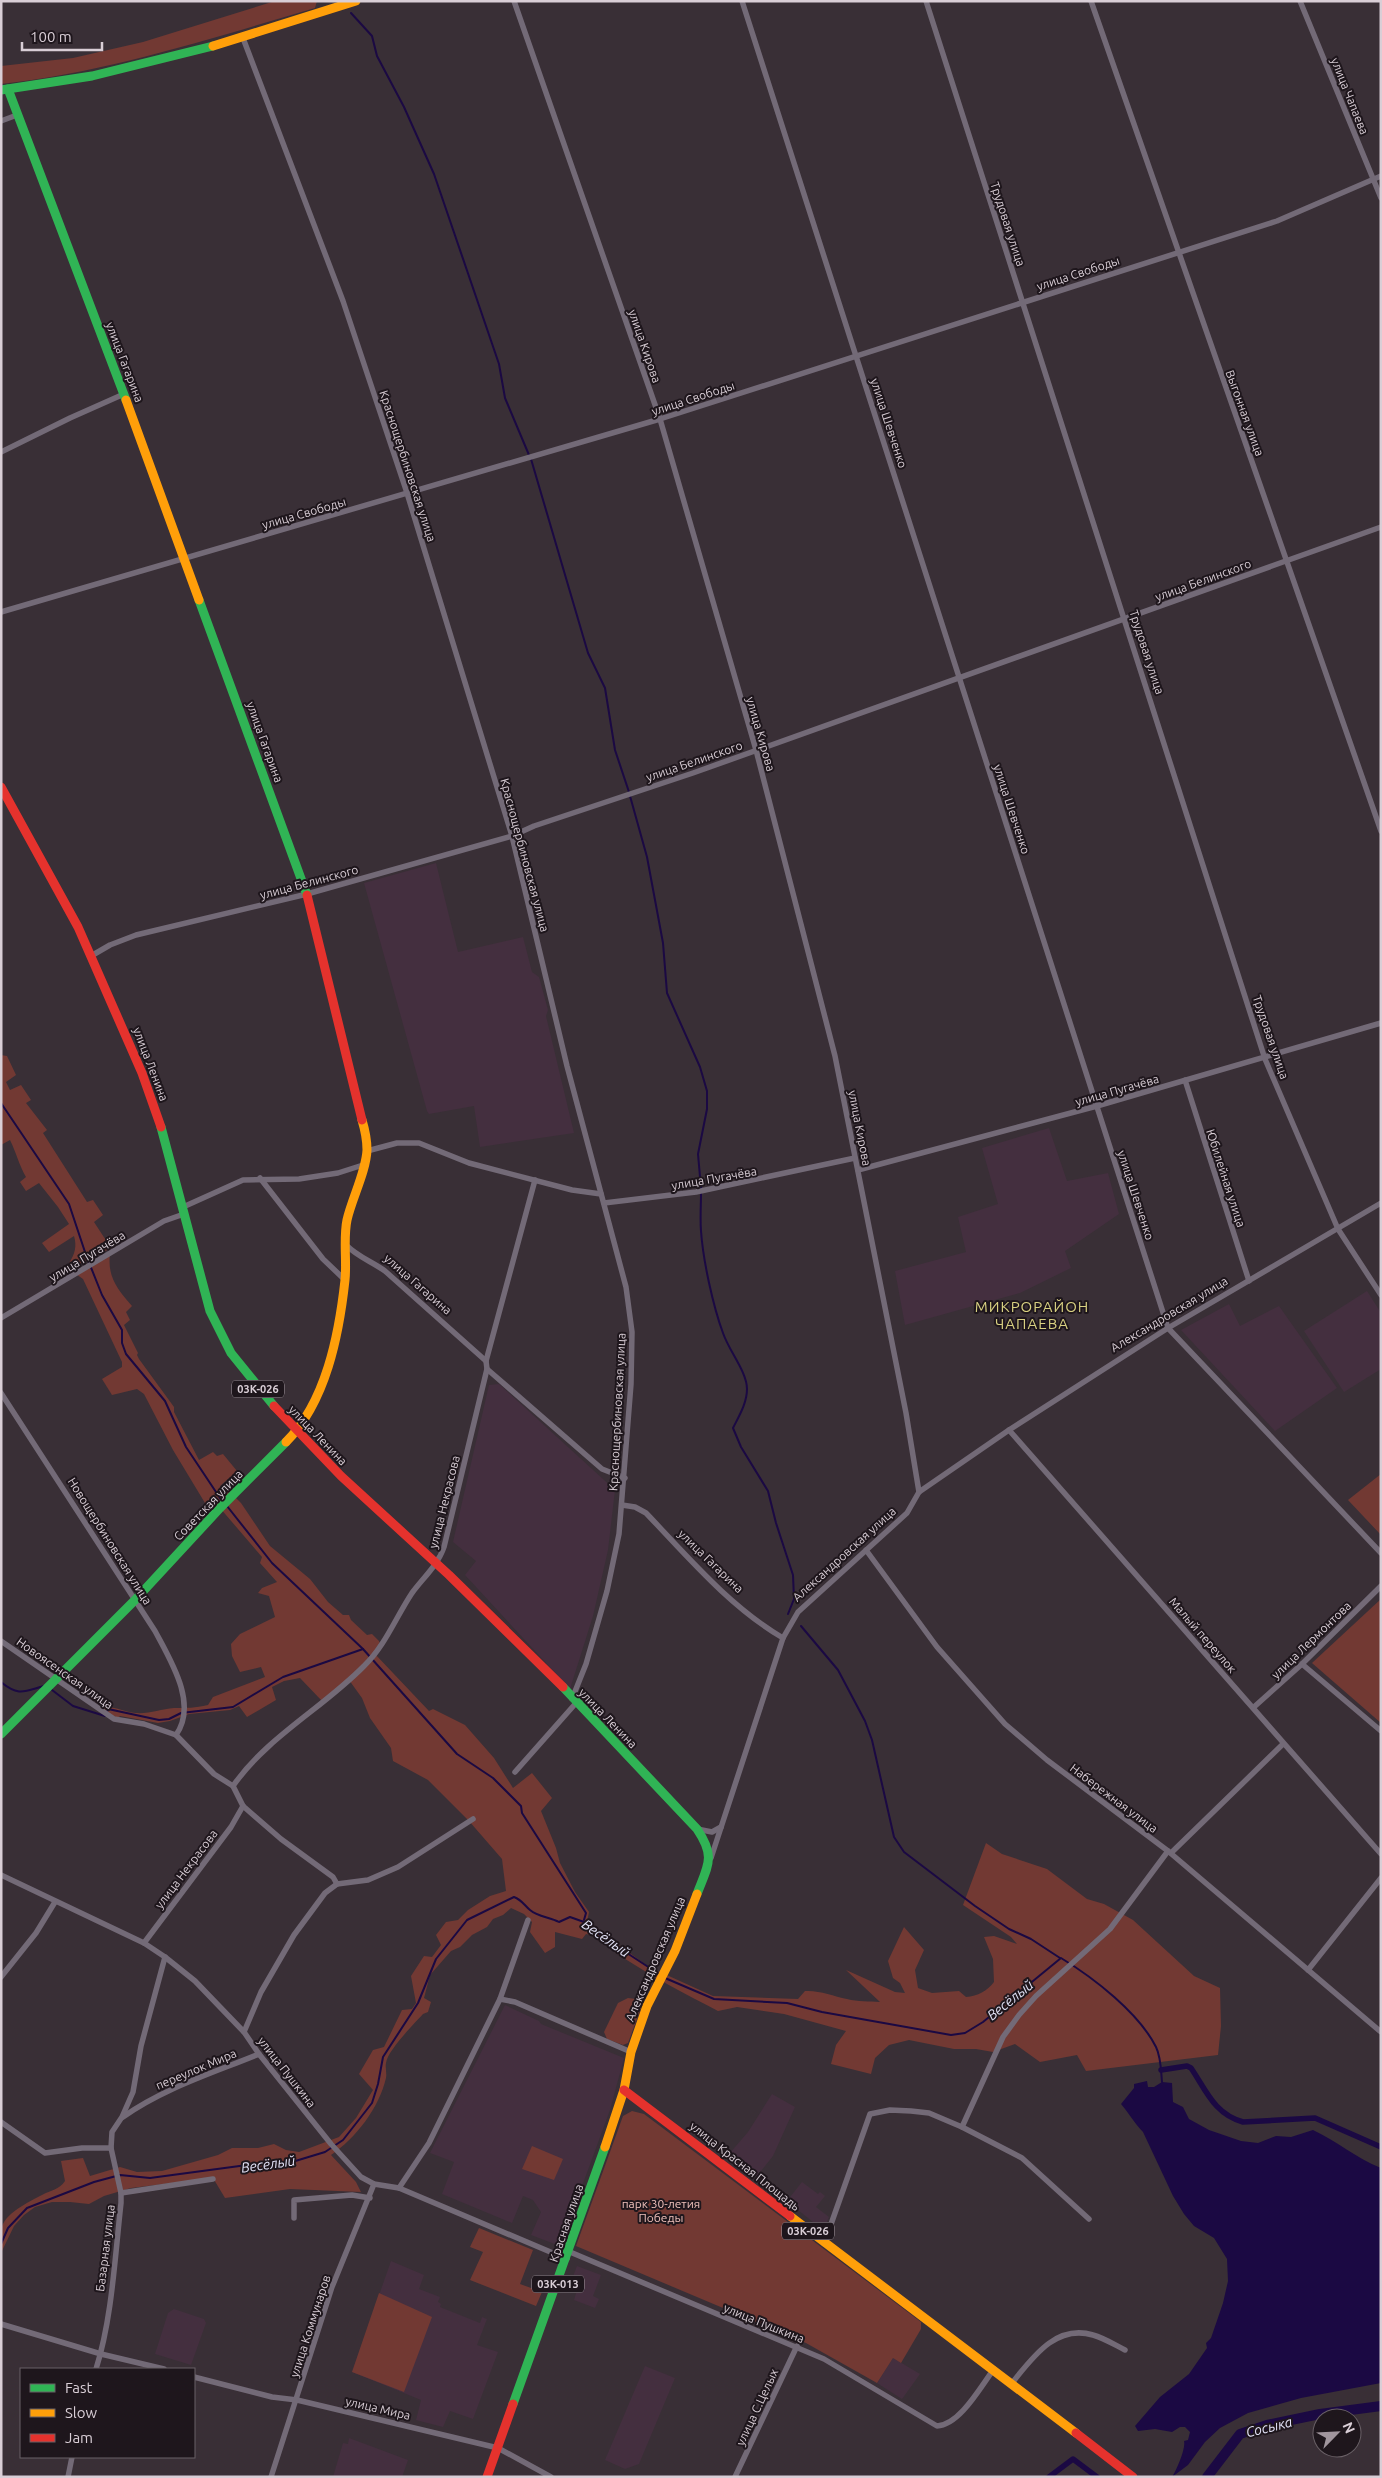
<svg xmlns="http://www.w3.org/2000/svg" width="1382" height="2478" font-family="Ubuntu,sans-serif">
<rect width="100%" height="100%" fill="#392f36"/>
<!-- built -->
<g fill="#442f3f">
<path d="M436,863L458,952L523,937L532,972L539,977L548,1010L546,1016L574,1133L480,1147L474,1106L429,1114L427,1111L364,883Z"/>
<path d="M1049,1128L1067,1181L1108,1173L1119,1214L1065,1251L1071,1268L1020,1293L905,1325L895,1271L966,1252L958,1217L998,1204L982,1148Z"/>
<path d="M1367,1291L1381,1313V1369L1344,1392L1304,1331Z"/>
<path d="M1229,1304L1240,1326L1279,1306L1337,1388L1275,1431L1181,1330Z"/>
<path d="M499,1384L615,1490L608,1550L593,1616L570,1689L465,1575L476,1561L453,1542L489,1385Z"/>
<path d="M505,2005L539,2021L541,2024L624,2058L610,2110L560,2246L531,2235L541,2212L533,2200L523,2196L512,2223L442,2194L454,2162L430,2153Z"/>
<path d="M772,2094L795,2107L773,2156L757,2176L729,2154L748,2132Z"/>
<path d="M802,2182L818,2194L820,2192L825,2196L816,2207L829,2217L823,2230L787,2201Z"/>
<path d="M391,2261L424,2275L419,2289L440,2297L438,2302L441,2304L440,2307L480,2323L482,2317L487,2319L477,2345L498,2352L473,2419L450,2411L443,2427L416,2420L421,2400L352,2372Z"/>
<path d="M577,2266L601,2275L593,2296L599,2299L595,2308L574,2300L577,2290L569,2287Z"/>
<path d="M174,2309L204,2319L206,2323L191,2365L155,2354L168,2313Z"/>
<path d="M893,2358L920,2374L902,2399L877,2383Z"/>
<path d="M645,2366L675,2378L639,2464L625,2469L605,2460Z"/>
<path d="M349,2438L408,2460L402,2477H333L343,2443L348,2444Z"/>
</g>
<!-- green -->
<g fill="#723933">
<path d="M275,1H317L315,8C212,38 108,72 1,84V66L73,58L143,42Z"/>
<path d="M1,1055L7,1056L16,1075L6,1082L10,1090L21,1085L31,1100L26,1103L47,1130L43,1133L87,1202L93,1200L103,1215L94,1222L111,1248L72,1268L69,1263C75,1254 77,1246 74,1236L49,1252L42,1243L69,1224L58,1207L39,1183L26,1191L20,1182L26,1177C19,1165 16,1152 10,1140L1,1145Z"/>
<path d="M110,1254C107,1277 118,1290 132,1306L126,1312L130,1320L124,1325L138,1353L137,1355L139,1359L174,1407V1412L199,1460L213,1452L217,1456L223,1454L237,1471L220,1486L225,1492L229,1491L241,1503L270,1546L310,1579L328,1602L343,1615H349L351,1620L367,1635L372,1634L379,1641L381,1646L375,1654L429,1711L433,1709L465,1725L494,1758L513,1788L532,1773L552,1798L541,1811L556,1848L560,1863L575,1892L589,1912L587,1922L649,1967L713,1996L798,1999L805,1991C819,1990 833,1996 847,1999C858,2002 869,2001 880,2002L846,1970L895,1992L905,1993L900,1983L893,1978L888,1961L904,1927L924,1950L915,1970L918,1988L932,1993L959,1991L966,1997C978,1996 987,1991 994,1982L993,1959L984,1937L994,1936L1017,1944L1011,1937L963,1905L986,1843L1002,1854L1047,1869L1087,1899L1104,1904L1133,1920L1194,1976L1220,1988L1221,2026L1218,2055L1086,2071L1077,2055L1040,2062L1015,2044L993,2052L976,2049H954L909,2040L889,2045L875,2058L871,2074L831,2064L836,2045L846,2031L784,2014L737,2007L718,2011C685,1994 653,1977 622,1957C611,1950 599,1936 586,1934L582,1939L555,1932V1947L545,1953L530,1932L532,1922L524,1914L511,1908L503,1915L493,1919L487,1927L472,1935L460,1947L451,1951L430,1975L424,1998L431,2002L428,2012L423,2014C413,2025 388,2050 386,2063C385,2068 387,2073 386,2078C379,2108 356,2138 331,2155L356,2182L361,2192L290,2189L225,2198L213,2178L131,2188L104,2196L89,2204L70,2202H52L35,2207L24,2215L14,2226L1,2253C1,2246 0,2237 1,2230C4,2213 29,2202 42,2195C51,2190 59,2190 65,2181L61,2161L83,2158L90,2176L120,2167L137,2172L162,2171L218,2155L232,2148H258L274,2144L286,2150L299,2152L339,2137L356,2118L373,2090L359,2074L373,2050L384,2047L402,2010L412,2009L416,2003L411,1976L424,1956L432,1957L441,1945L436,1935L446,1922L458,1920L468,1910L490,1896L506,1891L502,1859L469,1821L428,1780L393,1761L391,1748L370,1718L362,1698L349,1680L322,1701L300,1678L284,1681L272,1687L276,1700L247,1717L239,1706L230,1710L189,1714L170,1721L158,1723L120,1716L118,1718L98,1709C113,1704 121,1712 136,1713C149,1714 161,1709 174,1708C188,1708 194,1708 208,1705L213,1697L265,1677L261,1667L240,1672L232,1656L231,1644L240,1634L275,1617L269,1596L258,1593L262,1588L277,1582L260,1563L262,1557L220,1508L205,1503L173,1450L144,1394L137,1389L112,1395L102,1379L122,1367V1362L83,1279L76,1274Z"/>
<path d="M1381,1474V1535L1348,1500Z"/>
<path d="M1381,1599V1723L1312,1663Z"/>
<path d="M628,1998L644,2000L628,2043L623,2045L607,2039L604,2032L618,2003Z"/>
<path d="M632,2111L644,2114L921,2322V2329L901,2363L893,2358L877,2383L806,2343L576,2246L623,2116Z"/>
<path d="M532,2146L563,2159L554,2180L522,2169Z"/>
<path d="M479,2228L533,2250L520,2284L542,2292L536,2306L470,2280L483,2252L470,2247Z"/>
<path d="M379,2293L432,2317L404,2392L352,2372Z"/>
</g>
<!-- water -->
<path fill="#1b0943" d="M1147,2081L1148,2087H1154L1162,2082L1172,2083L1173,2102L1183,2107L1189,2119L1209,2130L1241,2141L1258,2143L1276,2136L1291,2137L1313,2130C1337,2141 1356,2158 1381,2168V2383L1301,2398L1248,2413L1220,2428L1205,2442L1188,2465L1172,2477C1177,2469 1186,2448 1184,2441L1188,2440L1190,2432L1185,2427H1180L1172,2432L1155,2429L1138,2431L1135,2426L1160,2397L1189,2374L1207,2348L1206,2343L1211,2338L1223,2303L1228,2281L1227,2259L1214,2238L1194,2226L1184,2214L1173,2196L1143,2132C1134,2123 1129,2113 1121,2104L1134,2088V2084Z"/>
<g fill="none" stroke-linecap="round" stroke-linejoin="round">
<!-- stream -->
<g stroke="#1b0943" stroke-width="2">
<path d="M351,13L372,36L377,56L404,107L434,174L499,364L505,398L529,455"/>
<path d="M531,459L588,653L605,688L615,750L629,792"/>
<path d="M630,796L647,857L663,943L667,993L700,1067L707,1091V1109L698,1154L701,1188"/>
<path d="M1,1103L69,1204L86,1255L102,1295L122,1330V1343L126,1354L165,1401L186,1447L222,1501"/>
<path d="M701,1193C701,1206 700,1219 701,1231C703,1260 713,1306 723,1333C729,1351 747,1372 747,1389C747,1403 739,1416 733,1428L741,1447L768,1491L776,1523L793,1575L794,1599L788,1614"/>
<path d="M227,1506L272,1563L363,1649L457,1754L493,1778L521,1806L522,1813L586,1913L584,1920"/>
<path d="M801,1626L838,1670L865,1721L872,1740L894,1837L904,1852L975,1906L1009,1929L1031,1939L1060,1958"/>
<path d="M1,1682C19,1697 25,1691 44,1686"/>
<path d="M52,1690L73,1706L105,1716"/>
<path d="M107,1712L108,1709L159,1720L169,1719L181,1713L233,1707L283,1677L363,1649"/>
<path d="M665,1978L714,1999L787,2003L822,2012L951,2035L965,2033L983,2022L1061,1958C1094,1978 1139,2013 1156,2047C1161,2057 1161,2071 1162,2082"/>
<path d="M1,2244L8,2228L27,2208L94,2182L120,2175L150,2178L247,2165L292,2162L325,2152L343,2140L372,2103L378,2084L383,2057L418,2003L436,1959L467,1920L514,1897C522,1900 524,1905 530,1910C538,1917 550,1917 559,1922L570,1917L584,1922L604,1938L659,1974"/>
</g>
<!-- canal -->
<g stroke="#1b0943" stroke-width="5.5">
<path d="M1161,2070L1187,2066L1191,2068C1206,2090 1214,2114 1243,2122L1315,2118L1381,2147"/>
<path d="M1049,2477L1073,2459L1097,2477"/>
</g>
<!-- river -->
<path stroke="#1b0943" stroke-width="10" d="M1207,2477L1240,2434L1267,2425L1320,2414L1381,2406"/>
<!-- street -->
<g stroke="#736a77" stroke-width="5.5">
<path d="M514,1L660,419L756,750L835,1056L906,1413L919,1492"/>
<path d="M742,1L1168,1328L1381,1553"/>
<path d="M926,1L1265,1059L1338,1229L1381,1295"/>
<path d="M1091,1L1381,831"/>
<path d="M1300,1L1381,198"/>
<path d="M243,38L343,301L407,493L512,836L567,1066L626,1287L632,1332L631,1384L619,1534L607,1591L586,1664L572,1699"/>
<path d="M1,121L17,115"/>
<path d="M1,452L70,418L124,394"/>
<path d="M1,612L660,419L1277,221L1381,176"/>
<path d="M91,956L110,945L136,935L307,894L512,836L534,826L693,773L1381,527"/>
<path d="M1185,1080L1249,1281"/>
<path d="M367,1151L397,1143H419L469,1163L572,1190L601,1194"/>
<path d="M858,1170L1097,1106L1381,1023"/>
<path d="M260,1178L323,1259L345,1280"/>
<path d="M604,1203L696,1192L855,1158"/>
<path d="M183,1207L243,1180L299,1179L338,1173L363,1165"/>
<path d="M346,1245C358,1257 371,1261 385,1271L486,1361"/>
<path d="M1,1318L164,1221L184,1214"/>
<path d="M487,1369L602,1469L625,1478"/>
<path d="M1,1393L155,1631C171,1661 198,1704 176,1735"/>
<path d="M1009,1430L1381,1854"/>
<path d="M622,1505L635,1507L646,1513C688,1557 730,1607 783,1638"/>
<path d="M866,1550L937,1647L1005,1724L1047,1760L1168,1851L1381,2032"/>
<path d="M1,1641L114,1719L144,1724L176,1735L214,1774L233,1786L243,1806L281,1839L333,1877L337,1884"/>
<path d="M1302,1664L1381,1731"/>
<path d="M1254,1707L1302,1664L1381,1586"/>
<path d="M515,1772L576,1703"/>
<path d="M233,1786C267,1737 323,1708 364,1666C385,1646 396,1617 412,1593C423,1578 438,1565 444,1547L487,1369L486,1361L535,1180"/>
<path d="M697,1829L712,1832L721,1827"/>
<path d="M1171,1853L1283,1744"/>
<path d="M711,1858L783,1638L798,1612L907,1513L919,1492L1009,1430L1168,1328L1381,1203"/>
<path d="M1,1875L144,1943L165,1957L195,1981L244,2032L259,2054L331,2144L361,2177L374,2184L399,2188L567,2259"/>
<path d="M144,1943L231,1827L243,1806"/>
<path d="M1308,1970L1381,1878"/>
<path d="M1,1977L36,1933L55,1902"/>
<path d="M500,1999L515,2002L631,2052"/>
<path d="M244,2032L261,1992L294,1935L325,1893L337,1884L368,1880L398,1867L473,1819"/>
<path d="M123,2117C164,2088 213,2073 259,2054"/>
<path d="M1,2122L45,2153L82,2148H111"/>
<path d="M962,2127L1003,2037L1019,2015L1036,1996L1110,1929L1168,1851"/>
<path d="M399,2188L429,2143L500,1999L528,1920"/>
<path d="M121,2193L213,2179"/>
<path d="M294,2218V2200L352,2195L370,2198"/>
<path d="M824,2244L870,2114L890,2110L911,2111L929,2113L962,2127L1022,2158L1089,2219"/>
<path d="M570,2252L824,2359L937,2426C960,2425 981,2386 994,2369"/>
<path d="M1,2324L101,2354L164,2369"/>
<path d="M96,2369C112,2319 115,2256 121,2203V2193L111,2148L112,2132L122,2117L133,2092L141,2046L165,1957"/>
<path d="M194,2377L272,2397L297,2400L498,2448L551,2477"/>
<path d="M1012,2383C1033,2357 1056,2324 1093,2335C1104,2338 1115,2345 1125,2350"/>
<path d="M68,2477L72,2457"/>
<path d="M271,2477L332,2287L374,2184"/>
<path d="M735,2477L797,2346"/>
</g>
<!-- fast -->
<g stroke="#30b455" stroke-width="9">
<path d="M8,89L126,400"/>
<path d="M1,90L92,76L213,46"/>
<path d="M199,600L307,895"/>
<path d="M161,1127L210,1311L231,1353L274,1406"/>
<path d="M563,1687L697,1829C716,1857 708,1865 697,1894"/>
<path d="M1,1734L135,1600L220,1508L286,1442"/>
<path d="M513,2404L605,2147"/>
</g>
<!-- slow -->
<g stroke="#ff9f0a" stroke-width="9">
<path d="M213,46L356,1"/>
<path d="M126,400L199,600"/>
<path d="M286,1442C326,1402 339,1335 345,1280C347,1261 343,1239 347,1220C352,1198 366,1172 367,1150C367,1140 365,1130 362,1120"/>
<path d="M605,2147L624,2090L631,2052L647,2006L675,1951L697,1894"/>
<path d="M790,2216L1076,2433"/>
</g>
<!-- jam -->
<g stroke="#e5322d" stroke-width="9">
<path d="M1,787L78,927L142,1073L161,1127"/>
<path d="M307,895L362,1120"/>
<path d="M274,1406L341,1476L449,1575L563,1687"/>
<path d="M624,2090L790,2216"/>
<path d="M1076,2433L1133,2477"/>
<path d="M487,2477L513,2404"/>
</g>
</g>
<g text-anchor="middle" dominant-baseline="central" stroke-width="4" stroke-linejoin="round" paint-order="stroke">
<!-- shield labels -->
<g fill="#1e161c" stroke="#a1979e" stroke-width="1">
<rect x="232" y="1380.5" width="52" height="17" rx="4"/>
<rect x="782" y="2222.5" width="52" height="17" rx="4"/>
<rect x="532" y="2275.5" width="52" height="17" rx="4"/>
</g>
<g font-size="11" font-weight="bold" fill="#d9ced6">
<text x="258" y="1389">03К-026</text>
<text x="808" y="2231">03К-026</text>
<text x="558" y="2284">03К-013</text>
</g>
<!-- street labels -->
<g font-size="12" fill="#d9ced6" stroke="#1e161c">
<text transform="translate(1350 96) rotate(68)">улица Чапаева</text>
<text transform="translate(1008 224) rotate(72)">Трудовая улица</text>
<text transform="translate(1078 273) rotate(-18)">улица Свободы</text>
<text transform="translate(645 346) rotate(71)">улица Кирова</text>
<text transform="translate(125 362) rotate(69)">улица Гагарина</text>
<text transform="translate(693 398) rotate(-18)">улица Свободы</text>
<text transform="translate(1245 413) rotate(70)">Выгонная улица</text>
<text transform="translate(889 423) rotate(72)">улица Шевченко</text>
<text transform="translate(408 466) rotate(72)">Краснощербиновская улица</text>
<text transform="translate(304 513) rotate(-16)">улица Свободы</text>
<text transform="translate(1203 580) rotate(-20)">улица Белинского</text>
<text transform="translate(1147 652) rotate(72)">Трудовая улица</text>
<text transform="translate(761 734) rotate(74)">улица Кирова</text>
<text transform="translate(265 742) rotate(70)">улица Гагарина</text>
<text transform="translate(694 761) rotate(-19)">улица Белинского</text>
<text transform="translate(1012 809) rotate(72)">улица Шевченко</text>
<text transform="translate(525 855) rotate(75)">Краснощербиновская улица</text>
<text transform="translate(309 882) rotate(-15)">улица Белинского</text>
<text transform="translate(1271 1037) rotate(71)">Трудовая улица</text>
<text transform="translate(151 1064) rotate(69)">улица Ленина</text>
<text transform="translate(1117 1090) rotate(-16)">улица Пугачёва</text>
<text transform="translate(860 1128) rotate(79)">улица Кирова</text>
<text transform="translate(714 1178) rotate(-10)">улица Пугачёва</text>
<text transform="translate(1226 1178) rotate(72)">Юбилейная улица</text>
<text transform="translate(1136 1195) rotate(72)">улица Шевченко</text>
<text transform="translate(87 1256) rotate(-31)">улица Пугачёва</text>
<text transform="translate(418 1284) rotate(41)">улица Гагарина</text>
<text transform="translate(1169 1314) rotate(-31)">Александровская улица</text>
<text transform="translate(617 1412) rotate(-87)">Краснощербиновская улица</text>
<text transform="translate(318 1435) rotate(46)">улица Ленина</text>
<text transform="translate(444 1502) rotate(-76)">улица Некрасова</text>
<text transform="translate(208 1505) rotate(-46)">Советская улица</text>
<text transform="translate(110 1541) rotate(58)">Новощербиновская улица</text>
<text transform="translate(844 1554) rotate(-42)">Александровская улица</text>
<text transform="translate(711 1561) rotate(44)">улица Гагарина</text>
<text transform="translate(1203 1635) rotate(49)">Малый переулок</text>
<text transform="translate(1311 1640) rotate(-44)">улица Лермонтова</text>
<text transform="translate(65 1673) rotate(35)">Новоясенская улица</text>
<text transform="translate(608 1718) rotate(46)">улица Ленина</text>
<text transform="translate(1114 1798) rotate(37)">Набережная улица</text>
<text transform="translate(186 1869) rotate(-53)">улица Некрасова</text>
<text transform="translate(655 1959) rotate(-67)">Александровская улица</text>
<text transform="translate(196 2069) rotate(-23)">переулок Мира</text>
<text transform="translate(287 2072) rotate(52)">улица Пушкина</text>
<text transform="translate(745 2166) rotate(38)">улица Красная Площадь</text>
<text transform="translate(566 2223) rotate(-71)">Красная улица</text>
<text transform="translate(105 2248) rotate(-83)">Базарная улица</text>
<text transform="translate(764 2323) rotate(22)">улица Пушкина</text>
<text transform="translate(310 2326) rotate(-72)">улица Коммунаров</text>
<text transform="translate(757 2407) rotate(-65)">улица С.Целых</text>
<text transform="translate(378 2408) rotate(13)">улица Мира</text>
</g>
<!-- park labels -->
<g font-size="12" fill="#f0c1bb" stroke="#1e161c">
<text x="661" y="2203">парк 30-летия<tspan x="661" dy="14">Победы</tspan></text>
</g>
<!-- water labels -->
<g font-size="14" font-style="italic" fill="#e2e2f6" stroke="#1e161c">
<text transform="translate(606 1938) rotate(35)">Весёлый</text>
<text transform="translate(1010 2000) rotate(-39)">Весёлый</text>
<text transform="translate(268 2164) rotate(-8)">Весёлый</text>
<text transform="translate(1269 2427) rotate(-14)">Сосыка</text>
</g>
<!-- quarter labels -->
<g font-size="15" letter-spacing="1" fill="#d9d182" stroke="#1e161c">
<text x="1032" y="1306">МИКРОРАЙОН<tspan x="1032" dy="17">ЧАПАЕВА</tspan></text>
</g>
</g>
<!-- border -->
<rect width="1382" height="2478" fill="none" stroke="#d9ced6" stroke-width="5"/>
<!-- legend -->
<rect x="20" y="2368" width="175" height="90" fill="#1e161c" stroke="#696066"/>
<rect x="30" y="2384" width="25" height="8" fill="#30b455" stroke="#696066"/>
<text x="65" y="2393" font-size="15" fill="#d9ced6">Fast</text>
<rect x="30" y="2409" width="25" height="8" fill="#ff9f0a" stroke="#696066"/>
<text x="65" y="2418" font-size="15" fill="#d9ced6">Slow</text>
<rect x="30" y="2434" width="25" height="8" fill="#e5322d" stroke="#696066"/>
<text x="65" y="2443" font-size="15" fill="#d9ced6">Jam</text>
<!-- north arrow -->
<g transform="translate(1337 2433) rotate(66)"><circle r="24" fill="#1e161c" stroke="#696066"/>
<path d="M0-4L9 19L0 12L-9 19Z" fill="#a1969e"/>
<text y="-8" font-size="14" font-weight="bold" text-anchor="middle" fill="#d9ced6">N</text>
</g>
<!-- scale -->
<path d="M22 42v8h80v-8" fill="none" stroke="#d9ced6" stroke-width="2.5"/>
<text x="30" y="42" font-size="15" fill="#d9ced6" stroke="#1e161c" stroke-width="4" paint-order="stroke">100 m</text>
</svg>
